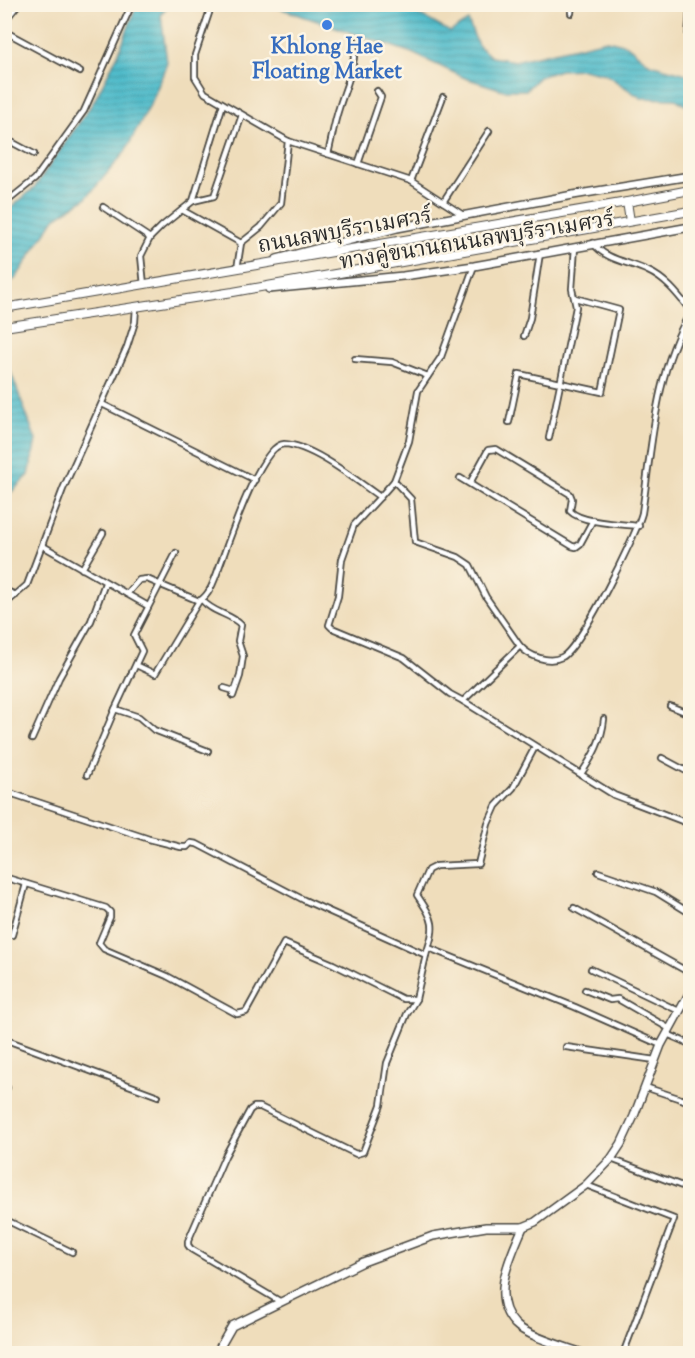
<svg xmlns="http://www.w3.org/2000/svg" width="695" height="1358" font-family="'Sorts Mill Goudy','Noto Serif Thai',serif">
<defs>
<pattern id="water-rules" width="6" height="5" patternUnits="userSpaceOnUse" patternTransform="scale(1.5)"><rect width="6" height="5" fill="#50bccb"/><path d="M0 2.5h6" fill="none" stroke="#4399a5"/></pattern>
</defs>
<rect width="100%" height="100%" fill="#fcf5e5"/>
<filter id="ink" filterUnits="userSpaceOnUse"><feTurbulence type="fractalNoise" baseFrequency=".0167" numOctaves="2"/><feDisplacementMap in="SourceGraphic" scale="12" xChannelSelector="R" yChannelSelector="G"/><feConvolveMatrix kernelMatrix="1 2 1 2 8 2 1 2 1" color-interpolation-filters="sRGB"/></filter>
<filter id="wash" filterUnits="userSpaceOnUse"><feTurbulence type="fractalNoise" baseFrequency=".008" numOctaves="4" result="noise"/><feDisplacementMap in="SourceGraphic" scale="24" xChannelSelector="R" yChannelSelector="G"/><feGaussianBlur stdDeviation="1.35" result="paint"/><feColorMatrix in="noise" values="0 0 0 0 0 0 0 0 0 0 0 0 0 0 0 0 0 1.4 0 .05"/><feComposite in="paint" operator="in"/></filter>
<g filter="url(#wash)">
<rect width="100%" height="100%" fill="#efddbb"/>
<!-- water -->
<g fill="url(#water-rules)" stroke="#3e747b" stroke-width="1.5">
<path d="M137,5H169L161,14L167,63L153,99L125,152L86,198L55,218L16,278L5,286V213L34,188L94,101L118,54Z"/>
<path d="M270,5H412L416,13L450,32L468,21L478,45L491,57L515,61L607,40L627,45L650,64L690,75V108L676,99L641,98L605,74L583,69L560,70L539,77L526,90H503L465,78L412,53Z"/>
<path d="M4,354L36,440L29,475L5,498Z"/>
</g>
</g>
<g filter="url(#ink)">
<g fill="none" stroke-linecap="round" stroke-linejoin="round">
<!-- street casing -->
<g stroke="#484641" stroke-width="8">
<g id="street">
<path d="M212,4L195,55V77L205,93L288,141L411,181L463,215"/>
<path d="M571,13L572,4"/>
<path d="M4,31L80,72"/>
<path d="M688,37L690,8"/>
<path d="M4,138L34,154"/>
<path d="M328,154C332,138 334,123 339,108C346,85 357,64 354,40"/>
<path d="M358,164L381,97L377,91"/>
<path d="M411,181L443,97"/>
<path d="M193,201L223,104"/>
<path d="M443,202L489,131"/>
<path d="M4,204L35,179L84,111L132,4"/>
<path d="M103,207L150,238"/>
<path d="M182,210L241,243"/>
<path d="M593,243C605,260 630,262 648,271C666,279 678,295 690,310"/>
<path d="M237,269L241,243L261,227L281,203L288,141"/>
<path d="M144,285L141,256L150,238L162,226L193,201L214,196L242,115"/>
<path d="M524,336L530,318L540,253"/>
<path d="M355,359L392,362L428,376"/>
<path d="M102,404L255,480"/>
<path d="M509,422L519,374L602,392L619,310L575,298"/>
<path d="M549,438L576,307L572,289L575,247"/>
<path d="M460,478L572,546L576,547L580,544L593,520"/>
<path d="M394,481L411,499L415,542L458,557L470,565L486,597L520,646L463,701L614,795L690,824"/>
<path d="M470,483L488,450L496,449L570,494L572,499L570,511C581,523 622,524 639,526"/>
<path d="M380,497L354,525L342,559L338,596L329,625L332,628L404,658L450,694L463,701"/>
<path d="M43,546L127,594L139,580L147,579L199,601C211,595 216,575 221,562C229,541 261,444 284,444C313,445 357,481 380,497L394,481L409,441L418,391L441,357L474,266"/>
<path d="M82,569L103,533"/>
<path d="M4,590L16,595"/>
<path d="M127,594L148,606"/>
<path d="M202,600C214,614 230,613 241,625L238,641L243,656L240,676L233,696"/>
<path d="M4,605L27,585L63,489L127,347L135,322L136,307"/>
<path d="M520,646C529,656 548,664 562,657C580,648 636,536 642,513C652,446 655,372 690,313"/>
<path d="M136,665L155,674L199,601"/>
<path d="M224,688L234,691"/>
<path d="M670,706L690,714"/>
<path d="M115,709L139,717L154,730L208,751"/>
<path d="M32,739L59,678L91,621L105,583"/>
<path d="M662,758L690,773"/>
<path d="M581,774C593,756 602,740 604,719"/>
<path d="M87,775L115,709L142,651L134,635L176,553"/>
<path d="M4,791L149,839L181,847H187L191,843L197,844L304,900L426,955C436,924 435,922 417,895L428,870L436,866L478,864L488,824L496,806L513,788L535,747"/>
<path d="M598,872L656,892L690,913"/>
<path d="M4,877L106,908L110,912V917L99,943L104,949L167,976L237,1014L246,1012L284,943L333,964L403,999H416L426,955"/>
<path d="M574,908L690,973"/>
<path d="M12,935L26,884"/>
<path d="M429,948L575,1007L661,1045"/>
<path d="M591,969L679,1011"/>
<path d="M585,990L610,1000L618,999L670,1029"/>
<path d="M667,1034L690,1044"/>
<path d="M4,1039L158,1096"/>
<path d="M566,1047L655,1060"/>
<path d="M4,1087L7,1088"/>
<path d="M645,1087L690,1102"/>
<path d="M611,1159L690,1189"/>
<path d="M586,1185L674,1219L623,1354"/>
<path d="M4,1219L72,1252"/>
<path d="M281,1302L191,1249L188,1245V1241L225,1156L250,1110L254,1107H260L356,1154L363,1152L381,1105L387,1063L407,1014L416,999"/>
</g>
</g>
<!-- secondary casing -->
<g stroke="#484641" stroke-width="10">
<g id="secondary">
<path d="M4,20L17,4"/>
<path d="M277,259L397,228L573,195L690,176"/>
<path d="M269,289L403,276L474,266L690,227"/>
<path d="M216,1354L232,1326L363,1262L433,1236L486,1227H523"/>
<path d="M585,1354C569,1348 526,1336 515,1324C489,1297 511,1256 523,1227L535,1222L586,1185L611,1159L621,1144L634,1116L661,1045L690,992"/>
</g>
</g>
<!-- primary casing -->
<g stroke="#484641" stroke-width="10">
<g id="primary">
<path d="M627,202L630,221"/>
<path d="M4,308L627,202L690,190"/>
<path d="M4,327L233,292L690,211"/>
</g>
</g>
<!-- street -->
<use href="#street" stroke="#fff" stroke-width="4.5"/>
<!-- secondary -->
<use href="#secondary" stroke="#fff" stroke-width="7"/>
<!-- primary -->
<use href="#primary" stroke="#fff" stroke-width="8"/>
</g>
</g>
<!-- markers -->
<circle fill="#3f7fe0" stroke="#fcf5e5" stroke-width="2" cx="327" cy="25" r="6"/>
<g text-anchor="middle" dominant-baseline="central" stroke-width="5" stroke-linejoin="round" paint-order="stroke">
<!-- shop labels -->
<g font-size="22" font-weight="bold" fill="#366cbe" stroke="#fcf5e5">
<text x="327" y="48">Khlong Hae<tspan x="327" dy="25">Floating Market</tspan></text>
</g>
<!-- street labels -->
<g font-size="22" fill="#2b2b2b" stroke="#fcf5e5">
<text transform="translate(345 232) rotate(-10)">ถนนลพบุรีราเมศวร์</text>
<text transform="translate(477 242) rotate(-9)">ทางคู่ขนานถนนลพบุรีราเมศวร์</text>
</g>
</g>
<!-- margin -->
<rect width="695" height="1358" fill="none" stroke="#fcf5e5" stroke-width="24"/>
</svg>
